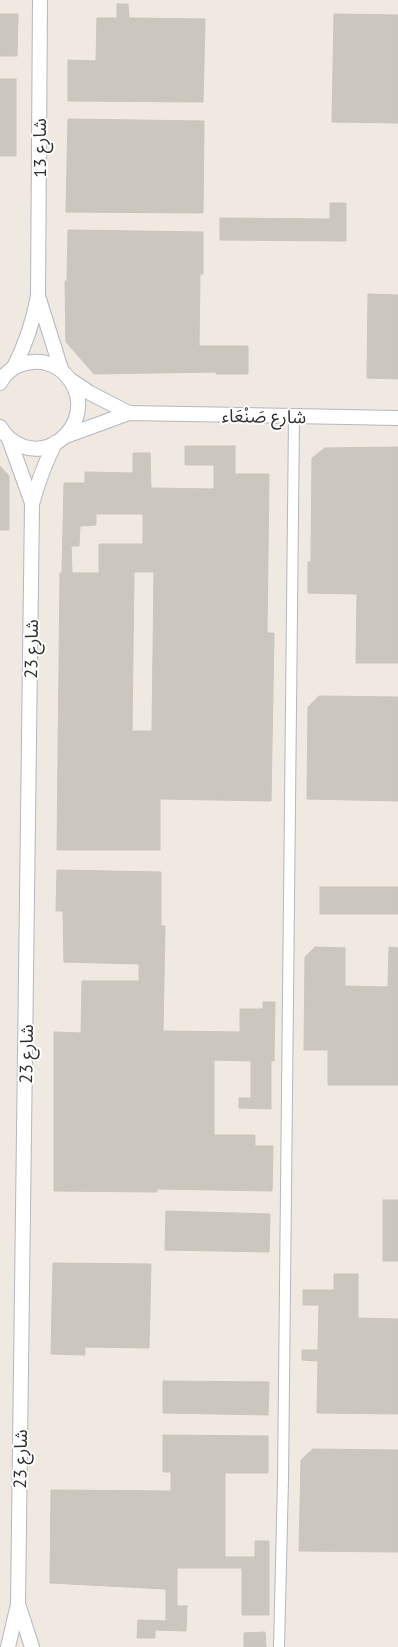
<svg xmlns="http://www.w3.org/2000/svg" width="398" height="1647" font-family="'PT Sans','Noto Sans Arabic',sans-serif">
<rect width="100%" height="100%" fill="#efe9e1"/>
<!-- building -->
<g fill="#cbc7bf" stroke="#cbc5ba" fill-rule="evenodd">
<path d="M117,4H128L129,18L205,19L203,102L68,101V60L96,61L97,18H117Z"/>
<path d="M0,14H18L17,56H0Z"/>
<path d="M334,14L398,15V123L332,122Z"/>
<rect x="0" y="79" width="16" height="77"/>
<path d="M68,119L204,121L203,213L66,212Z"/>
<path d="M330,203H346V241L220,240V218L330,219Z"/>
<path d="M68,230L203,232V274H200L199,346H248V374H216V372L94,374L66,342L65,281H67Z"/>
<path d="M368,294L398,295V379L367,378Z"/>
<path d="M185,446H235V474H269L267,633H274L271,801L160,799V850H57L60,573H62L64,483H85V472L133,473V453H150L151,488L214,489V465H185ZM96,514H143V544H99V573H72L71,546H79L80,526L96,525ZM134,572H154L152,731H132Z"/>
<path d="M398,447V663H356L357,594L308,593V562H311L312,458L325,448Z"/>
<path d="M0,466L9,476V530H0Z"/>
<path d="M319,696L398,697V801L307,799L308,707Z"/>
<path d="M57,870L161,872V926H165L163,1031L240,1032V1009H263V1002H275L274,1061H271V1109L239,1108V1098H251V1061L214,1060V1135H255V1146H273L272,1191L157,1189V1192L54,1191V1032L81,1033L82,981H139V964L64,962L63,911H56Z"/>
<rect x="320" y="887" width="78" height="27"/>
<path d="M315,947L345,948V986L388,987L389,947L398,948V1085H328V1050H304L305,957Z"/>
<rect x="383" y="1200" width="15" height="61"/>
<path d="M166,1211L270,1214L269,1252L165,1250Z"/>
<path d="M53,1263L151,1264L149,1348L85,1347V1355L51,1354Z"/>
<path d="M334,1274H358V1318L398,1319V1414L317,1413L318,1361L302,1360V1350H318L319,1305H303V1290H334Z"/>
<path d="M163,1381L269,1382L268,1415L163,1413Z"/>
<path d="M163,1435L268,1436V1473H225V1557H255V1541H269V1615H242V1568H177V1606H187L186,1631L155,1630V1638H137L138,1620L166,1621V1589L50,1583L51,1490L171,1491V1472H163Z"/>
<path d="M313,1449L398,1450V1552L299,1551L301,1460Z"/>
<path d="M265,1632L266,1647H244V1633Z"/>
</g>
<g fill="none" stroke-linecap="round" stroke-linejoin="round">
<!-- minor casing -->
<g stroke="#b4b7c1" stroke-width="12">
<path id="minor" d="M279,1647L283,1480L294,417"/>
</g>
<!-- tertiary casing -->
<g stroke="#b4b7c1" stroke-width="16">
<g id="tertiary">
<path d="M39,299L61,369"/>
<path d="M14,367C26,344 33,322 38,296L40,0"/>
<path d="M72,381L90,393L129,413"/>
<path d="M0,383C7,369 20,363 34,362C45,361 58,366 65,374C103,413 51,472 10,439C6,436 3,431 0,427"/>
<path d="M66,436L129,413L398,418"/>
<path d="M9,439L32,503"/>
<path d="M19,1607L32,1647"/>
<path d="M8,1647L18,1604L32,504C38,482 45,463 55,443"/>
</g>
</g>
<!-- minor -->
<use href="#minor" stroke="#fff" stroke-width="10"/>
<!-- tertiary -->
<use href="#tertiary" stroke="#fff" stroke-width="14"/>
</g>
<g text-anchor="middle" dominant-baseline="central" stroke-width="4" stroke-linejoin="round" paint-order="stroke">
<!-- street labels -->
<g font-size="18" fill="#2e2e2e" stroke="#fff">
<text transform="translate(39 148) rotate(-90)">شارع 13</text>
<text transform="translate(264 416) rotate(1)">شارع صَنْعَاء</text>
<text transform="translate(31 649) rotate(-89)">شارع 23</text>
<text transform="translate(26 1054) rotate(-89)">شارع 23</text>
<text transform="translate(20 1459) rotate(-89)">شارع 23</text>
</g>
</g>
</svg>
